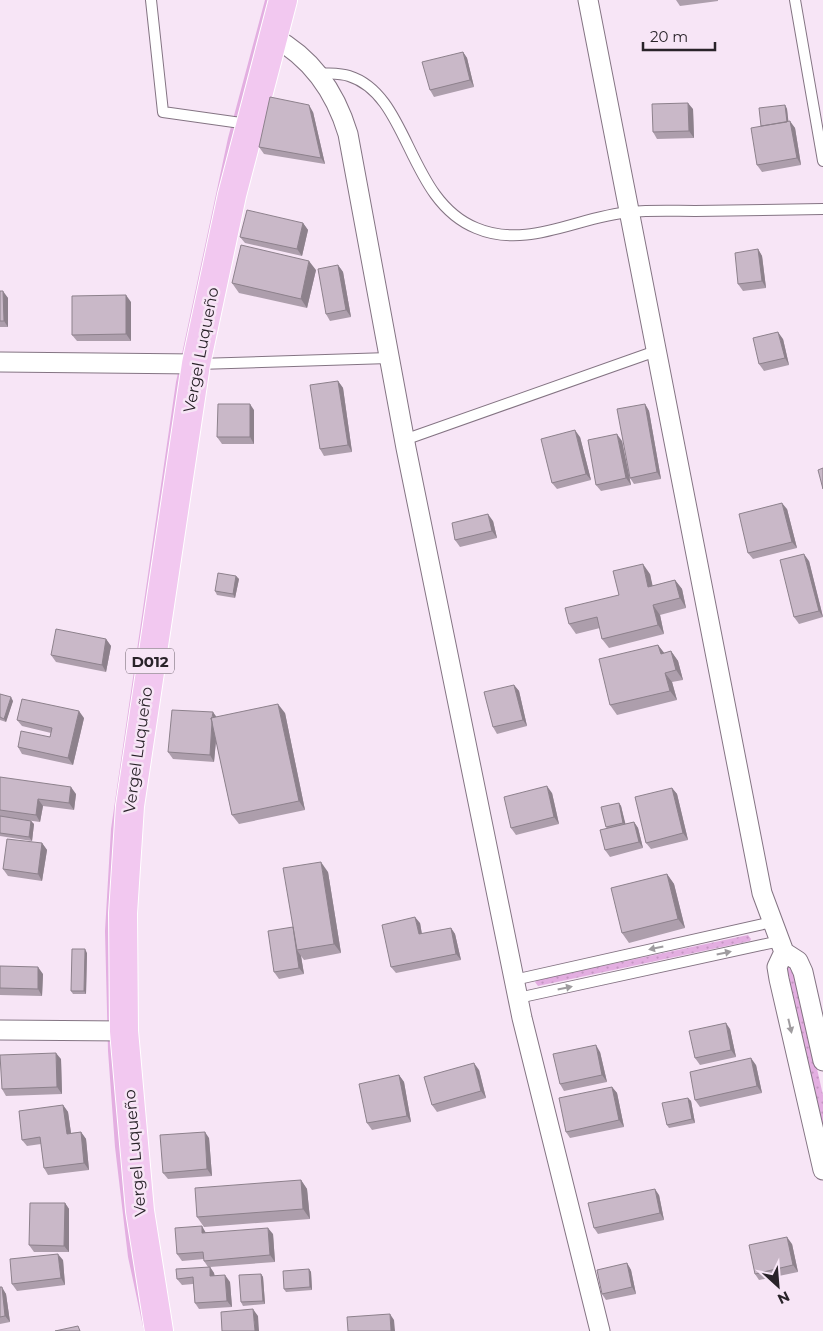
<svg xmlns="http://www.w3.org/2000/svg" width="823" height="1331" viewBox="0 0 823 1331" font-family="Montserrat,sans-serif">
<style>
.grass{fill:url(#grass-dots)}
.garden{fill:#e3aee1}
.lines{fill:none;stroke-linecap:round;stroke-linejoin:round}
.service-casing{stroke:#847483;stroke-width:12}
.minor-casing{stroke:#847483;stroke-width:21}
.primary-casing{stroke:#fff;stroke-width:30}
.service{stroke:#fff;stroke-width:10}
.minor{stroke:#fff;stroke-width:19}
.primary{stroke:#f2c8f0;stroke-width:28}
.wall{fill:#ad9eac}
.shaded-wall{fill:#8d818c}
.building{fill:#c9b8c8;stroke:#8d818c}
.oneway{fill:#9f9c9f}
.labels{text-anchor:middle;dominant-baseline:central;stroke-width:5;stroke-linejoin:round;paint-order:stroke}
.shield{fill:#f7e5f6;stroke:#675d66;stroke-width:1}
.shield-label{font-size:15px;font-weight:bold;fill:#292329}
.street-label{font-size:16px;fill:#292329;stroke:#f7e5f6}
</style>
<defs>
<pattern id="grass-dots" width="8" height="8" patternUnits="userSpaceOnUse" patternTransform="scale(1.25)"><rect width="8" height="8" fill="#e3aee1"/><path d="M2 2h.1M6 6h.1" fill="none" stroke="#c395c1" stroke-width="1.8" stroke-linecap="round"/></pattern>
</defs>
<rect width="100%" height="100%" fill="#f7e5f6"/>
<path class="grass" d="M748,935L751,939L750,941L538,986L535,982L537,980Z
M788,966L794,968L823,1095V1134L786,970Z"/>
<path class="garden" d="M265,0H271L123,770L149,1331H144L128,1257L115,1147L108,1051L105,931L111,829L176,382L228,138Z"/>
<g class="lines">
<defs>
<path id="service" d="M151,0L163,112L248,124
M795,0L823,161
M319,73C328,74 340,73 349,76C410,95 407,200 476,228C527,250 579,216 630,212C652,210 673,211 695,211C737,210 780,210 823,209
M198,364L389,358
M404,440L656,351
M514,980L772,922
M518,998L780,941"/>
<path id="minor" d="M588,0L762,893L784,952L798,961L803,972L823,1061
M273,37C312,58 335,91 348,134L406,448L522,1018L600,1331
M0,362L196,364
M784,952L777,967L779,979L823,1170
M0,1030L124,1031"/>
<path id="primary" d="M159,1331L140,1211L124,1031L123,913L130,806L196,364L232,195L283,0"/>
</defs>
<use href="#service" class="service-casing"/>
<use href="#minor" class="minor-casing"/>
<use href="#primary" class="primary-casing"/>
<use href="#service" class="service"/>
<use href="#minor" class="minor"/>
<use href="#primary" class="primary"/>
</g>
<path class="wall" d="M676,0H718V1L680,6Z
M463,52L467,58L474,87L434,97L430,90Z
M785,105L787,109L788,121L795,128L801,165L762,172L757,165L761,126Z
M693,109L694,138L657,139L653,132Z
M313,112L325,164L264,154L259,147Z
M303,223L308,230L302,256L245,243L240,237Z
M758,249L762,256L766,288L743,291L738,284Z
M338,265L343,272L351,317L330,321L326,314Z
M316,270L307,308L239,293L232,283Z
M0,291L8,298V327H0Z
M131,302V341H77L72,335Z
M783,339L789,365L764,371L759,364Z
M338,381L343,388L352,452L324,456L320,449Z
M645,404L649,411L661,479L634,484L630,478Z
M254,410V444H222L217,437Z
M580,437L591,480L557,489L552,483Z
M622,441L631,485L601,491L596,485Z
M787,509L797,548L753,559L748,553Z
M493,521L497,538L460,547L455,540Z
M809,561L823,617L799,624L794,617Z
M650,574L652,586L675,580L682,589L686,608L660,615L664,634L609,648L602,639L600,628L576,634L569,624L619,595Z
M236,576L239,579L235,598L217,595L215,591Z
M106,639L111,646L106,672L56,662L51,655Z
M658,645L664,653L671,651L678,661L683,680L672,682L677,700L617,715L610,705Z
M514,685L519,691L527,726L497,734L493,727Z
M0,694L13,701L6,722L0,720Z
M285,713L305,810L239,824L232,815L216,740L214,762L173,759L168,752L216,717Z
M84,718L73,765L22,754L18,747L50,737L51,733L22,726L17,720Z
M0,777L76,794L74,810L43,806L40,822L11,818L31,821L34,824L32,841L0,836Z
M672,788L677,794L688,840L651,849L646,843Z
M552,793L559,824L516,835L511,828Z
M619,803L621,806L625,824L634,822L638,828L643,848L610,857L605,850L607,828L606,827Z
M42,843L47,850L42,881L8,876L3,869Z
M328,872L341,953L304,960L301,956L304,974L279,979L274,972Z
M667,874L674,884L685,928L629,943L622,933Z
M420,923L422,934L451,928L455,934L461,960L396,973L391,967Z
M87,953L86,994H73L71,991Z
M0,966L43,974L42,996L0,995Z
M730,1029L736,1057L700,1065L695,1058Z
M600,1052L607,1082L564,1091L560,1084Z
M61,1059L62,1094L6,1096L2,1089Z
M756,1065L762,1093L700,1107L695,1100Z
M479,1070L486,1098L437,1112L432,1105Z
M399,1075L404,1082L411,1122L372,1130L367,1123Z
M612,1087L617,1093L624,1127L570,1138L566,1132Z
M688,1098L691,1101L695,1123L669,1128L667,1125Z
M63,1105L68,1112L71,1133L81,1132L86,1139L89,1170L48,1175L44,1168L41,1144L27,1146L22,1140Z
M209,1138L212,1176L168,1179L163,1173Z
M301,1180L307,1189L310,1219L204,1227L197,1217Z
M659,1195L664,1220L598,1234L594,1228Z
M65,1203L69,1209V1252H34L29,1245Z
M206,1232L273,1234L275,1262L210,1267L214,1273L215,1276L230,1282L232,1307L199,1309L195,1303L193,1284L182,1285L177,1279L208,1267L204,1261V1259L182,1261L177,1254Z
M792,1244L798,1272L759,1280L755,1274Z
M63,1260L65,1285L17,1291L12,1284Z
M627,1263L631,1270L636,1294L606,1300L602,1294Z
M309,1269L311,1272L312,1290L286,1292L284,1289Z
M261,1274L263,1277L265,1304L243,1306L241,1302Z
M0,1287L6,1294L10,1322L0,1324Z"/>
<path class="shaded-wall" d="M463,52L467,58L474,87L470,80Z
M688,103L693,109L694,138L689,131Z
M309,105L313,112L325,164L321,158Z
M785,105L787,109L789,126L787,123Z
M790,121L795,128L801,165L797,158Z
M303,223L308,230L302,256L297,249Z
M758,249L762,256L766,288L762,281Z
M309,261L316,270L307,308L301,299Z
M338,265L343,272L351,317L346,310Z
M3,291L8,298V327L4,321Z
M126,295L131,302V341L126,334Z
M778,332L783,339L789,365L785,358Z
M338,381L343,388L352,452L348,445Z
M250,404L254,410V444L250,437Z
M645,404L649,411L661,479L657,472Z
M575,430L580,437L591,480L586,474Z
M617,434L622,441L631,485L626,478Z
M782,503L787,509L797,548L792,542Z
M488,514L493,521L497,538L492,531Z
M804,554L809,561L823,617L819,611Z
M643,564L650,574L655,596L648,587Z
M236,576L239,579L235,598L233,594Z
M675,580L682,589L686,608L680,598Z
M653,605L660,615L664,634L658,625Z
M106,639L111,646L106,672L102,665Z
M658,645L665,654H661Z
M671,651L678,661L683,680L676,670Z
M665,673L672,682L677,700L670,691Z
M514,685L519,691L527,726L523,720Z
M11,697L13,701L6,722L4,719Z
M278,704L285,713L305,810L299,801Z
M79,711L84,718L73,765L68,758Z
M213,712L218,719L214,762L210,755Z
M547,786L552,793L559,824L554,817Z
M71,787L76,794L74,810L69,803Z
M672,788L677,794L688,840L683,833Z
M38,799L43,806L40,822L36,815Z
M619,803L621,806L626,826L623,823Z
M31,821L34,824L32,841L29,837Z
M634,822L638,828L643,848L639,842Z
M42,843L47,850L42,881L38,874Z
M321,862L328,872L341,953L334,944Z
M667,874L674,884L685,928L678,919Z
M415,917L420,923L423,941L419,934Z
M293,927L297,950L301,956L304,974L299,968Z
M451,928L455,934L461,960L456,954Z
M85,949L87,953L86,994L84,991Z
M38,967L43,974L42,996L38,989Z
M726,1023L730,1029L736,1057L731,1050Z
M596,1045L600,1052L607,1082L602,1075Z
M56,1053L61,1059L62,1094L57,1087Z
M751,1058L756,1065L762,1093L757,1086Z
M474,1063L479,1070L486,1098L481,1091Z
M399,1075L404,1082L411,1122L407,1116Z
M612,1087L617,1093L624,1127L619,1120Z
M688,1098L691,1101L695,1123L692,1119Z
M63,1105L68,1112L72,1140L67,1134Z
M81,1132L86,1139L89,1170L84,1163Z
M205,1132L209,1138L212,1176L207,1169Z
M301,1180L307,1189L310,1219L303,1209Z
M655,1189L659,1195L664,1220L660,1213Z
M65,1203L69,1209V1252L64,1246Z
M202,1226L206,1233H202Z
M268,1228L273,1234L275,1262L270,1255Z
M787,1237L792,1244L798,1272L793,1265Z
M58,1254L63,1260L65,1285L61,1278Z
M627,1263L631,1270L636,1294L632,1287Z
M210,1267L214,1273L215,1283L210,1276Z
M309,1269L311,1272L312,1290L310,1287Z
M261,1274L263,1277L265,1304L263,1301Z
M225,1275L230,1282L232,1307L227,1301Z
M2,1287L6,1294L10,1322L5,1316Z
M253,1309L258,1316L259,1331H255Z
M390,1314L394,1320L395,1331H391Z"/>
<path class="building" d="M463,52L470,80L430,90L422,62Z
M270,97L309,105L321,158L259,147Z
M688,103L689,131L653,132L652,104Z
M785,105L787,122L761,126L759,108Z
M790,121L797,158L757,165L751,128Z
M247,210L303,223L297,249L240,237Z
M241,245L309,261L301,299L232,283Z
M758,249L762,281L738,284L735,253Z
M338,265L346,310L326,314L318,269Z
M0,291H3L4,321H0Z
M126,295V334L72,335V296Z
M778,332L785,358L759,364L753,338Z
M338,381L348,445L320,449L310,385Z
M218,404H250V437H217Z
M645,404L657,472L630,478L617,409Z
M575,430L586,474L552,483L541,439Z
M617,434L626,478L596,485L588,440Z
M823,468V489L818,470Z
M782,503L792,542L748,553L739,514Z
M488,514L492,531L455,540L452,523Z
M804,554L819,611L794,617L780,560Z
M643,564L648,587L675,580L680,598L653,605L658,625L602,639L597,617L569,624L565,608L619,595L613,571Z
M218,573L236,576L233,594L215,591Z
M56,629L106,639L102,665L51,655Z
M658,645L661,654L671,651L676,670L665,673L670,691L610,705L599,659Z
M514,685L523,720L493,727L484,692Z
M0,694L11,697L4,719L0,717Z
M22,699L79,711L68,758L18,747L21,731L50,737L52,728L17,720Z
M278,704L299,801L232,815L211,718Z
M172,710L213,712L212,718H211L212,722L210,755L168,752Z
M0,777L71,787L69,803L38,799L36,815L0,810Z
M547,786L554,817L511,828L504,797Z
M672,788L683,833L646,843L635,797Z
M619,803L623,823L606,827L601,807Z
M0,816L31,821L29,837L0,833Z
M634,822L639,842L605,850L600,830Z
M7,839L42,843L38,874L3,869Z
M321,862L334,944L297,950L283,868Z
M667,874L678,919L622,933L611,888Z
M415,917L419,934L451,928L456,954L391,967L382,925Z
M293,927L299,968L274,972L268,931Z
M72,949H85L84,991H71Z
M0,966L38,967V989L0,988Z
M726,1023L731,1050L695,1058L689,1031Z
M596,1045L602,1075L560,1084L553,1054Z
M56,1053L57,1087L2,1089L0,1055Z
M751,1058L757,1086L695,1100L690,1072Z
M474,1063L481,1091L432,1105L424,1077Z
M399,1075L407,1116L367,1123L359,1084Z
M612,1087L619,1120L566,1132L559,1098Z
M688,1098L692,1119L667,1125L662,1103Z
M63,1105L67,1134L81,1132L84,1163L44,1168L40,1137L22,1140L19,1111Z
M205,1132L207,1169L163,1173L160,1135Z
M301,1180L303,1209L197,1217L195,1188Z
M655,1189L660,1213L594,1228L588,1203Z
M30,1203H65L64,1246L29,1245Z
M202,1226V1233L268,1228L270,1255L204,1261L203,1252L177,1254L175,1228Z
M787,1237L793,1265L755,1274L749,1245Z
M58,1254L61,1278L12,1284L10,1259Z
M627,1263L632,1287L602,1294L597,1270Z
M210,1267V1276L225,1275L227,1301L195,1303L193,1277L177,1279L176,1269Z
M309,1269L310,1287L284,1289L283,1271Z
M261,1274L263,1301L241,1302L239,1275Z
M0,1287H2L5,1316L0,1317Z
M253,1309L255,1331H222L221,1312Z
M390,1314L391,1331H348L347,1317Z
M78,1326L80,1331H55Z"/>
<defs><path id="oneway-solid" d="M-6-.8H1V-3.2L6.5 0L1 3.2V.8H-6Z" transform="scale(1.25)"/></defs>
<g class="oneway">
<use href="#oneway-solid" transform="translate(656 948) rotate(168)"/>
<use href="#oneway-solid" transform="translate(724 953) rotate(-12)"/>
<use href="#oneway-solid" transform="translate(565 988) rotate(-12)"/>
<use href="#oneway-solid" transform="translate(790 1026) rotate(77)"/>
</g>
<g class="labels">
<rect class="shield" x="126" y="648.5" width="48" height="25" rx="4"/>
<g class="shield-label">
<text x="150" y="661">D012</text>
</g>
<g class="street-label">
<text transform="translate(201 350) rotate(-79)">Vergel Luqueño</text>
<text transform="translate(138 750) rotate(-82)">Vergel Luqueño</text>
<text transform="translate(135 1153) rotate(-95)">Vergel Luqueño</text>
</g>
</g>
<g transform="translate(778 1286) rotate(154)" stroke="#f7e5f6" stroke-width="4" paint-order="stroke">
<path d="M0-4L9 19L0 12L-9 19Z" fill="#292329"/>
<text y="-8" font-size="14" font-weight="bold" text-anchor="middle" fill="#292329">N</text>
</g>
<path d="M643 42v8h72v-8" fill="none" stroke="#292329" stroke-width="2.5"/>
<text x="650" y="42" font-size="15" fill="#292329" stroke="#f7e5f6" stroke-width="4" paint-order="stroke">20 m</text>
</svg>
